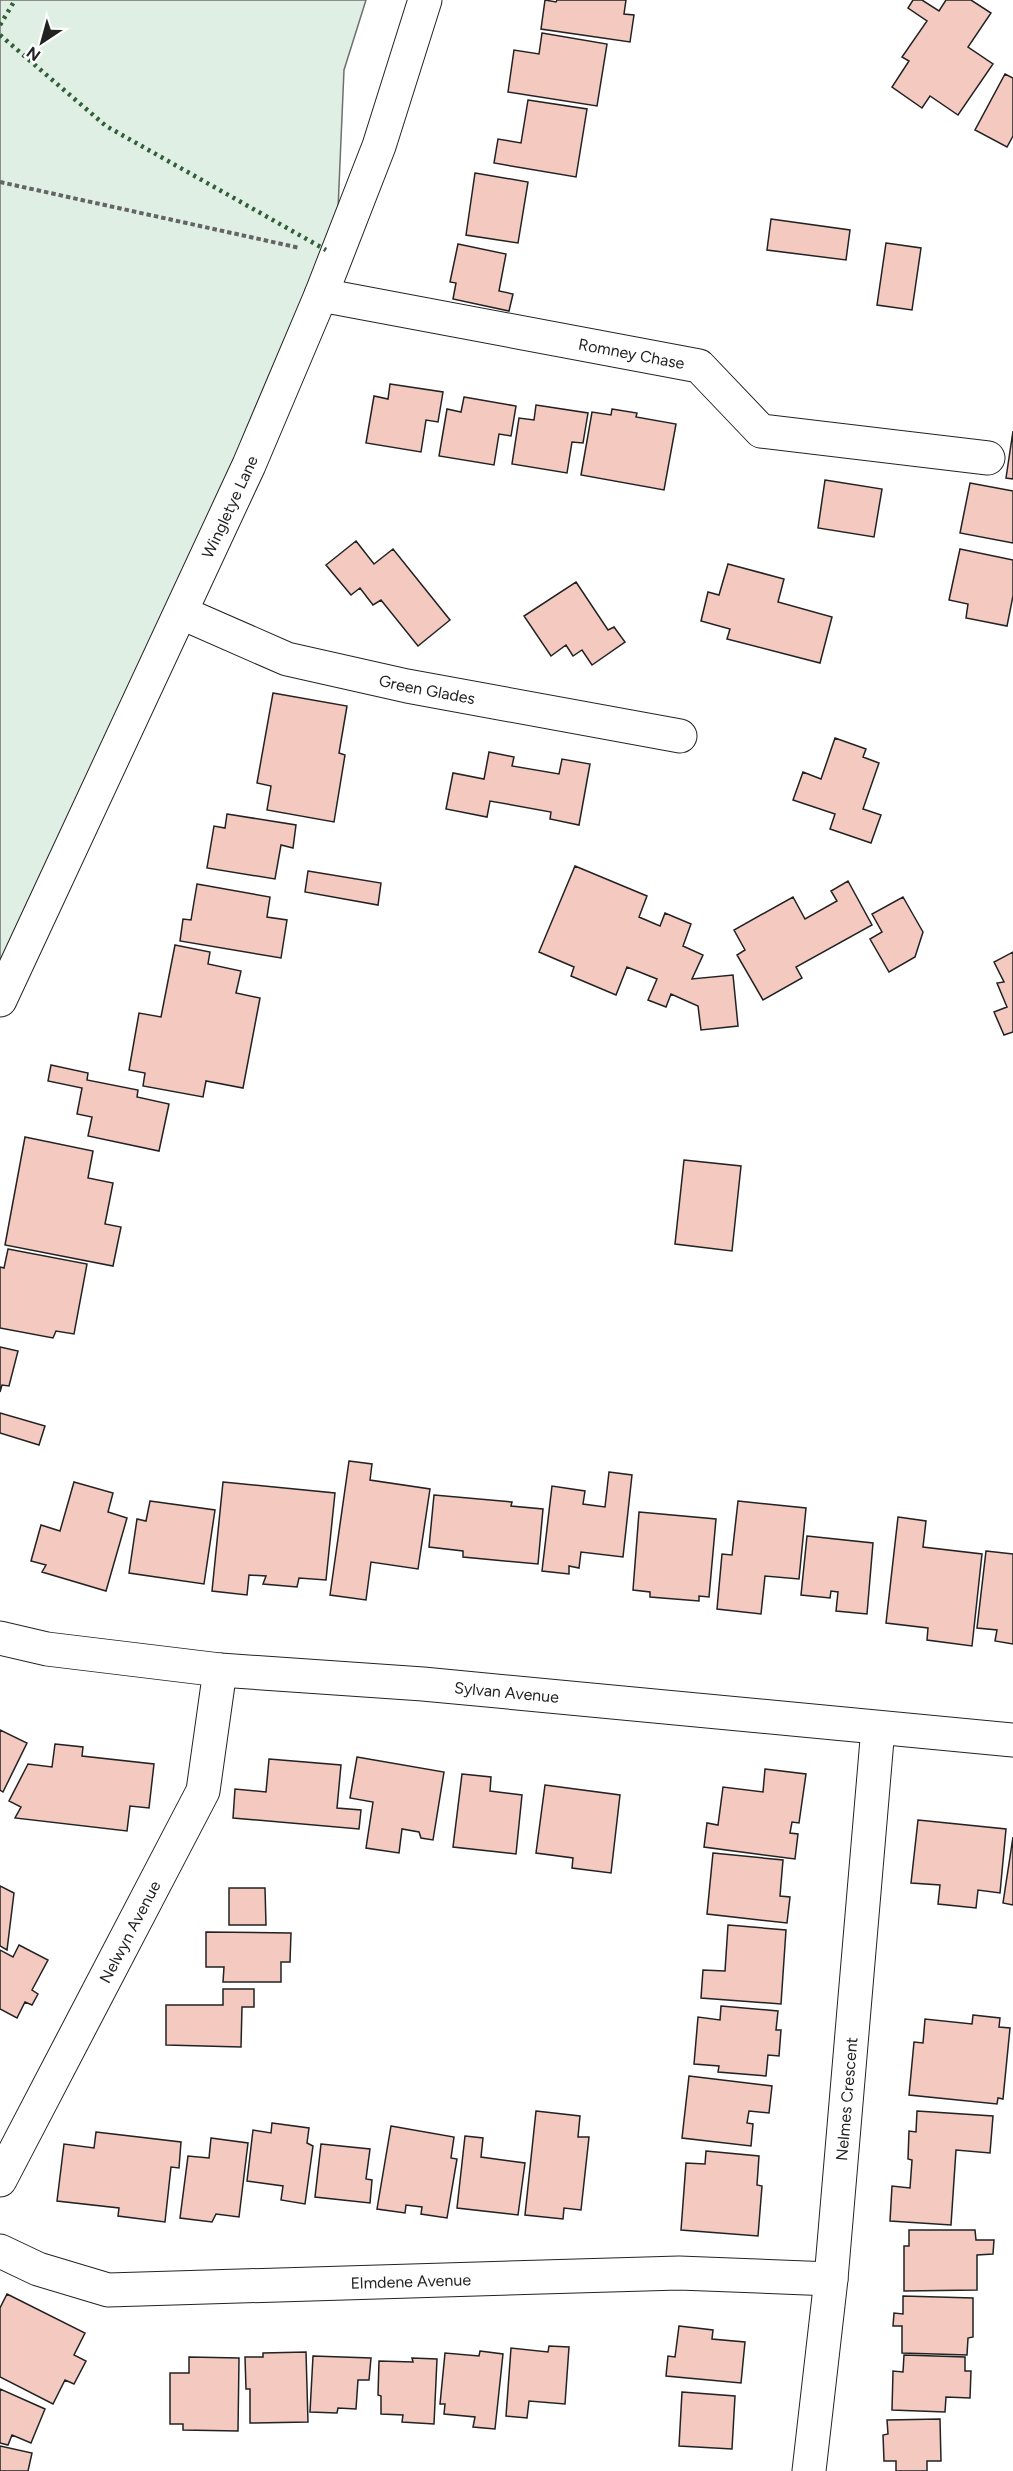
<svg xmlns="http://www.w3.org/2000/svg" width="1013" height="2471" viewBox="0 0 1013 2471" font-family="Figtree,sans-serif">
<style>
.green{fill:#e0efe3;stroke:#6f6f6f;stroke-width:1.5}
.building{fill:#f3c9c0;stroke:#222;stroke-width:1.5}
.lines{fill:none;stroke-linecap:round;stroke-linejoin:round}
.street-casing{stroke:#222;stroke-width:35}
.secondary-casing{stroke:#222;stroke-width:35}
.path{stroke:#646464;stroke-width:4;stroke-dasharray:4.5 3;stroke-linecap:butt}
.street{stroke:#fff;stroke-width:33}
.secondary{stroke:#fff;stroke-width:33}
.hedge{stroke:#2f5e38;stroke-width:4.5;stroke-dasharray:3 4.5;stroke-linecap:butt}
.labels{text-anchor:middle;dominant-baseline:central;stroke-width:4.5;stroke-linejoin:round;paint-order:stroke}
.street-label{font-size:16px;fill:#222;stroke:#fff}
</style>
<rect width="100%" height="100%" fill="#fff"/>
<path class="green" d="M0,0H366L344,70L336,256L0,998Z"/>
<path class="building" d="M545,0L556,2L557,0H626L624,14L634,15L630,42L541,29Z
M913,0H922L939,11L946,0H971L991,13L968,47L993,64L958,115L930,96L922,108L892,87L909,61L902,57L927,21L908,8Z
M542,33L607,44L597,106L508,92L514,50L539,54Z
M1005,74L1013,78V136L1007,147L975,130Z
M528,100L587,109L576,177L494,163L498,139L521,143Z
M475,173L528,182L518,243L466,235Z
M771,219L850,230L846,260L767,250Z
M886,243L921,248L912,310L877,305Z
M458,244L506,254L499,291L513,294L509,311L453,299L456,283L450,282Z
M390,384L443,392L438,422L426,420L421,452L366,443L374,396L388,399Z
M464,397L516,406L511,436L499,434L494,465L439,456L447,409L461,412Z
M536,405L588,413L583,443L572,442L567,473L512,464L519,418L534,420Z
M612,409L637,413L636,417L676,424L664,490L581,475L592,412L611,415Z
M1013,431V479L1006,478Z
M825,480L882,489L874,537L818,528Z
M970,483L1013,491V543L960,533Z
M356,541L374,564L393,549L450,620L418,646L381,600L373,605L360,588L351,595L326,565Z
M960,549L1013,560V596L1007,626L966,618L968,604L949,600Z
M728,564L784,579L778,602L832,617L820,663L727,639L730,629L701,621L708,592L719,595Z
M576,582L608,630L614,627L625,642L592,665L582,650L573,656L566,645L551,656L524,616Z
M273,693L347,706L339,753L345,755L334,822L267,810L271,786L257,783Z
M835,738L866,749L863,757L879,763L863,809L881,815L871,843L830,829L835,814L793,800L803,772L821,779Z
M489,752L514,757L512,766L559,774L562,759L590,764L579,825L550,819L551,812L490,801L487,817L446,809L453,773L484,779Z
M227,814L296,825L293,848L281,845L275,879L207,868L214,826L225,828Z
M575,866L647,896L639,917L660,926L665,913L691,924L683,946L703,955L692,979L733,975L738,1026L701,1030L698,1006L671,994L666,1007L648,1000L657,979L627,967L616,995L571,976L574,967L539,952Z
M308,871L381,883L378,905L305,892Z
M848,881L872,925L796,967L802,978L763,1000L737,955L745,950L734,930L793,897L805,919L837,901L831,891Z
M197,884L270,897L267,917L287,920L281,958L180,941L183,919L191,920Z
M903,897L923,932L915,957L889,972L870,939L882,932L872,914Z
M175,945L210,952L208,964L241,971L236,993L260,998L243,1088L206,1081L203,1097L143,1086L145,1073L129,1070L139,1013L161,1017Z
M1013,952V1032L1004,1035L994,1012L1007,1007L997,983L1004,982L994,962Z
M51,1065L88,1073L87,1080L138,1090L137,1097L169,1104L159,1151L88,1136L92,1117L77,1114L82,1088L48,1081Z
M25,1137L93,1151L88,1178L113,1183L105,1224L121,1227L113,1266L5,1245Z
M684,1160L741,1166L732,1251L675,1244Z
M8,1249L87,1264L74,1334L56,1331L53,1338L0,1328V1267L4,1268Z
M0,1347L18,1351L9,1386L2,1385L0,1392Z
M0,1413L45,1426L39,1445L0,1433Z
M349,1461L372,1464L370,1480L430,1489L418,1569L371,1562L366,1600L330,1595Z
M609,1472L632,1475L623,1557L581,1552L579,1568L569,1566V1574L542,1571L552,1486L585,1491L583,1504L605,1507Z
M74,1482L113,1493L108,1512L127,1518L106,1591L42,1572L46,1565L31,1561L41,1525L60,1531Z
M223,1482L335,1493L326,1580L299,1578L297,1587L263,1584L266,1576L249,1575L247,1595L212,1591Z
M434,1495L512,1502L511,1506L543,1509L538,1564L463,1557V1551L429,1547Z
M150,1501L215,1510L204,1584L129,1573L137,1519L146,1521Z
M738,1501L806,1508L799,1579L765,1576L761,1614L717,1609L722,1554L732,1555Z
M639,1512L716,1519L709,1597L699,1596V1601L650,1597V1592L633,1590Z
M898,1517L926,1521L923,1547L982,1554L972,1646L927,1640L928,1628L886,1623Z
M807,1536L873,1543L867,1614L836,1611L838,1592L831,1591L830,1598L801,1595Z
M986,1551L1013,1554V1644L995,1641L997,1630L977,1628Z
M0,1730L27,1743L3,1792L0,1790Z
M55,1744L83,1747L82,1756L154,1764L149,1808L130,1806L127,1831L15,1818L21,1807L9,1801L28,1764L52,1767Z
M357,1757L444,1772L433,1840L421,1838L419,1832L402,1829L399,1853L366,1848L373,1802L350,1798Z
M269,1759L341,1765L337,1808L361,1810L359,1829L233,1818L235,1789L266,1792Z
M765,1769L806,1774L799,1823L792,1822L790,1833L798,1834L795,1859L704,1847L707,1823L718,1825L723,1787L763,1792Z
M462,1774L491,1777L490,1791L522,1795L516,1854L453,1847Z
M545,1785L620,1795L611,1873L572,1868L573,1858L536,1853Z
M918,1820L1006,1829L1000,1893L978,1890L976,1908L938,1904L940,1885L911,1883Z
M1013,1837V1905L1003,1903Z
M713,1853L783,1860L780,1896L790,1897L787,1923L707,1914Z
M0,1886L14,1893L7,1950L0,1946Z
M229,1888H265L266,1925H229Z
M728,1925L786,1930L781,2004L701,1998L703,1970L725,1971Z
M206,1932L291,1933L290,1962H281V1982H223L224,1967H206Z
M19,1945L48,1960L32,1990L38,1994L32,2005L25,2002L17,2018L0,2009V1950L13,1957Z
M223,1989H254V2007H242L241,2047L166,2045V2005H223Z
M721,2006L778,2011L776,2030H781L779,2056L768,2055L766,2076L718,2072L719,2066L694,2064L698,2017L720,2020Z
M973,2015L1000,2018L999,2027L1010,2028L1003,2099L998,2098L997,2104L909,2095L914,2042L923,2043L925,2019L972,2024Z
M689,2076L772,2086L769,2113L749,2111L747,2123L753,2124L751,2146L682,2138Z
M536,2111L580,2116L578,2137H589L581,2210L564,2208L563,2219L525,2215Z
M917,2111L993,2116L990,2153L956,2150L951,2225L890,2221L892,2186L910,2188L912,2160L908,2159L909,2131L916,2132Z
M272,2123L309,2128L307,2143L313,2146L305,2204L281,2200L283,2186L247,2181L253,2130L271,2133Z
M391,2126L454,2137L451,2158L457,2159L447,2218L421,2214L422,2207L406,2205L405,2213L377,2209Z
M96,2132L181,2142L179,2168L171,2167L165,2222L118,2216L119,2208L57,2201L64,2144L94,2148Z
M465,2136L483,2138L481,2157L525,2163L518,2215L457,2208Z
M211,2138L248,2143L239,2217L216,2214L212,2222L180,2218L188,2156L209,2158Z
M321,2144L370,2149L366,2179L372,2180L370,2203L315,2197Z
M706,2151L759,2156L757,2185L762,2186L758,2236L681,2230L686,2163L705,2164Z
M909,2230H975L976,2240H994L993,2254L977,2255V2290L904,2291V2246H909Z
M7,2294L85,2333L74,2355L86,2361L74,2384L65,2380L53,2404L0,2377V2308Z
M903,2296L973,2298V2337L968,2338L967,2355L902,2353V2326H893L894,2313L903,2314Z
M679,2326L713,2330L712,2339L745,2342L741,2383L666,2376L668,2356L675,2357Z
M549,2346L569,2347L565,2404L529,2401L527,2418L506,2416L511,2348L548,2352Z
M480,2351L503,2354L495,2429L473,2427L475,2417L444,2414L445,2404H440L445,2353L479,2356Z
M306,2352L308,2422L250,2423V2389H246L245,2357H263V2353Z
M904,2355L965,2357V2371H971L970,2398L946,2397L945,2412L892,2410L893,2371L903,2372Z
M313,2356L371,2358L369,2380H358L356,2409L338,2408L337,2413L310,2412Z
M189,2357L239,2358L238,2431L183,2430V2424H170V2373H189Z
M412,2358L437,2359L434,2424L402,2422L403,2415L381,2414V2396L378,2395L379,2361L413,2362Z
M0,2389L45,2409L31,2443L12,2435L8,2445L0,2443Z
M682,2392L735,2396L732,2449L679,2446Z
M940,2419L941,2461H927V2471H896V2461H884L883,2435L888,2434L887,2420Z
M0,2446L32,2453L28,2471H0Z"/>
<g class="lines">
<defs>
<g id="street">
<path id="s1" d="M321,295L699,366L761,431L988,458"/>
<path id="s2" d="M182,613L287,659L407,686L680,736"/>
<path id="s3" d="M0,1638L47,1649L220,1670L423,1684L1013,1740"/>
<path id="s4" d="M0,2180L203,1791L220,1670"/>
<path id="s5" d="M0,2251L38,2269L108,2290L679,2273L831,2279"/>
<path id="s6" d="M809,2471L831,2279L878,1728"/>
</g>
<g id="secondary">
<path id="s7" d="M0,1000L249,465L321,295L379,146L425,0"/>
</g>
</defs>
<use href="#street" class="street-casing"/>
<use href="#secondary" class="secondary-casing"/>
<path class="path" d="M0,182L300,248"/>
<use href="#street" class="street"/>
<use href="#secondary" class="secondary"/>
<path class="hedge" d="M0,25L15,0
M0,35L106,126L326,250"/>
</g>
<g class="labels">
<g class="street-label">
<text stroke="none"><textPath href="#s1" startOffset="316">Romney Chase</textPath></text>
<text stroke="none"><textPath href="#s7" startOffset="544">Wingletye Lane</textPath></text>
<text stroke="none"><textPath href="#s2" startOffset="258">Green Glades</textPath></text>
<text stroke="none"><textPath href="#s3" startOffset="510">Sylvan Avenue</textPath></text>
<text stroke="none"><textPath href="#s4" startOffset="280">Nelwyn Avenue</textPath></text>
<text stroke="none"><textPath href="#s6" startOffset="374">Nelmes Crescent</textPath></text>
<text stroke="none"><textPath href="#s5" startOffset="418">Elmdene Avenue</textPath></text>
</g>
</g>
<g transform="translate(42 42) rotate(216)" stroke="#ffffff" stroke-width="4.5" paint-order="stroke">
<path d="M0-4.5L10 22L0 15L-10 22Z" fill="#222222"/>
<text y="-9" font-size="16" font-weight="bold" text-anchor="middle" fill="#222222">N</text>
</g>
</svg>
